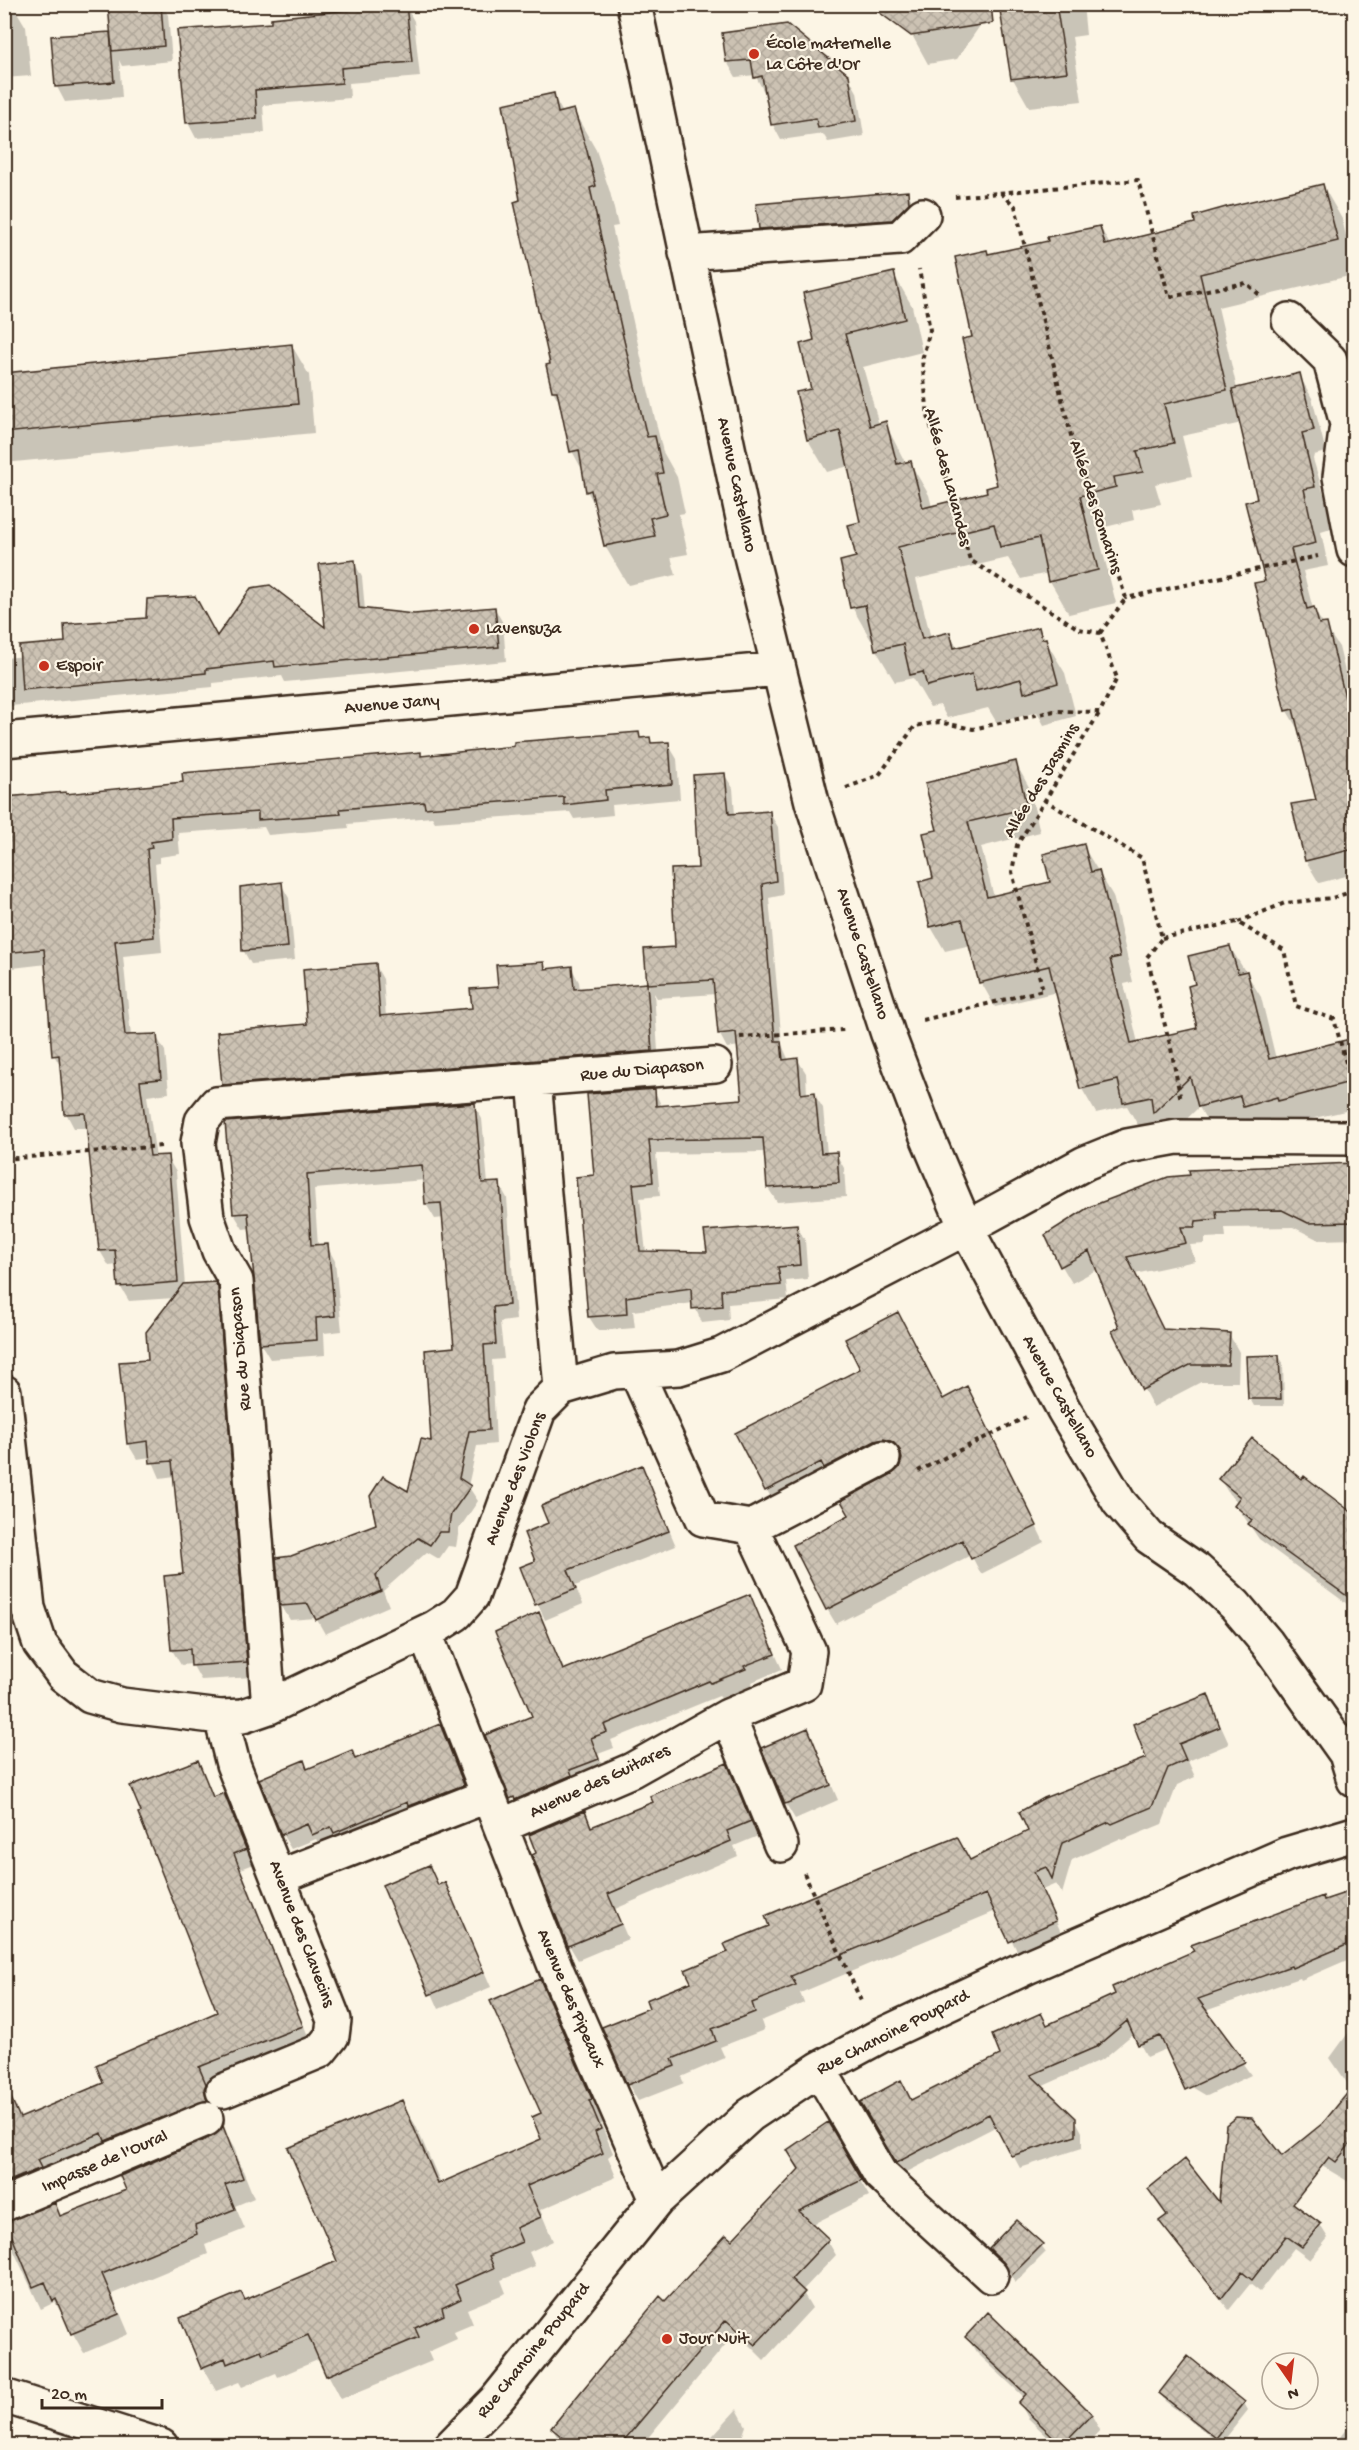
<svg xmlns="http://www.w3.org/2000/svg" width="1359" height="2450" viewBox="0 0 1359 2450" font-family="'Gochi Hand',sans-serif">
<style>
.shadow{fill:#0003}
.building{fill:url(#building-cross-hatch);stroke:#3b2a1e;stroke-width:1.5}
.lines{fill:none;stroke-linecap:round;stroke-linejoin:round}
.minor-casing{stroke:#3b2a1e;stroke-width:38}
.path{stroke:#3b2a1e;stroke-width:4;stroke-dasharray:4.5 4.5;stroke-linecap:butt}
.minor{stroke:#fcf5e5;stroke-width:33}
.poi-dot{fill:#c8321e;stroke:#fcf5e5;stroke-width:2}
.labels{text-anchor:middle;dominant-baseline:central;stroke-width:4.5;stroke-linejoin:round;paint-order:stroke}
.poi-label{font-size:18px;fill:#3b2a1e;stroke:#fcf5e5;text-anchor:start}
.street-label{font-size:18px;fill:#3b2a1e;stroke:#fcf5e5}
</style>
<defs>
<pattern id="building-cross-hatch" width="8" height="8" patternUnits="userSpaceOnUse" patternTransform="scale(1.5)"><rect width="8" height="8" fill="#ccc2b3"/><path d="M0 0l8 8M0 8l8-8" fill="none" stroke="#b0a79a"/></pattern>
</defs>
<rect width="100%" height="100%" fill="#fcf5e5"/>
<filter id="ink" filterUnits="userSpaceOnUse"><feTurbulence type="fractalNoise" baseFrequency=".0167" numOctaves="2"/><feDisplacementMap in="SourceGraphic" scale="12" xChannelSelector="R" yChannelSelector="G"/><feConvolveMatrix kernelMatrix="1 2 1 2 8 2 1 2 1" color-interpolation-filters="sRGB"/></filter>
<g filter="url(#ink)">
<path class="shadow" d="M109,4H162L168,15L172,61L122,66L119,60L122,97L65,102L57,87L109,34L112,39Z
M908,4H995L957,59L928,64L912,35Z
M1001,4H1083L1086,35L1072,37L1082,101L1029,107L1013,79Z
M405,5L414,21L420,77L349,83L350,98L263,105L265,133L196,138L188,123L273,24Z
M17,12L26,27L31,76L4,78V13Z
M724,34L848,76L857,92L864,136L828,142L823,134L781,140L773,125L767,92H764L755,75L736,77L727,62Z
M553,95L563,113L573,110L596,150L610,192L618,226L612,227L650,398L663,452L677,477L685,513L679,514L688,554L671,557L676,575L628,585L605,546L596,507L587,491L584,473L572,451L561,405L553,391L552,365L522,201Z
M1323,186L1342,219L1347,240L1354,238V302L1349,276L1218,307L1237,389L1299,375L1312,398L1326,452L1314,455L1313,459L1334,528L1321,532L1328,566L1303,571L1313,609L1339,647L1354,709V874L1319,883L1306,861L1293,806L1318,801L1300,733L1287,711L1264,620L1267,582L1259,501L1242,423L1182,436L1192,476L1155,484L1161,504L1132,510L1134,520L1097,529L1116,603L1069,614L1050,581L1048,573L1021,579L1008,558L916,579L931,638L949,634L958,648L1038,628L1065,673L1076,716L1044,725L1037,712L997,723L988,708L947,718L940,705L930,707L913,678L895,682L876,650L874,639L871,640L852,607L862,523L849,466L827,472L808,440L815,341L893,273L912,306L922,352L863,367L879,425L885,423L906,464L910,463L929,495L932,507L989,493L999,486L974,338L988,255L1049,242L1100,227L1110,245L1197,224Z
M907,192L911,199L912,210L896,227L765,236L760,229Z
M292,346L309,375L314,433L4,463V374Z
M354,562L362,577L365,610L414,615L495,609L503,623L506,661L285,682L282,676L213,683V687L10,706V709H4V658L327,631Z
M638,733L641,739H649L652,745L668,744L677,759L680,799L612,805L613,815L574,819L570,812L435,822L432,817L348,824L349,828L268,835L264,827L178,833L180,854L159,857V863L155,864L162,952L123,956L131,1036H156L165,1051L169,1093L147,1096L156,1158L167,1157L176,1172L185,1286L214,1283L225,1303L254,1677L201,1680L192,1664L181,1665L172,1650L185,1575L175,1476L160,1478L151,1457L137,1459L128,1444L121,1363L150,1361L174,1298L129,1301L120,1286L118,1265L109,1266L100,1251L88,1128H74L66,1113L62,1069L54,1055L47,964L4,969V799L184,784L420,754L422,757Z
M1015,762L1029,787L1040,832L981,847L994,897L1052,883L1083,846L1113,896L1133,982L1124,984L1138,1043L1198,1029L1197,985L1230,947L1261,997L1276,1059L1354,1039V1109L1258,1131H1213L1199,1107L1169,1136L1160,1122L1139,1127L1127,1106L1096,1113L1082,1089L1057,992L995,1007L981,982L971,945L945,951L931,927L921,883L935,879L939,831Z
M724,774L733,788L735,815L769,812L778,827L783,895L769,898L782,1045L789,1061L797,1059L806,1073L807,1095L814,1094L823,1108L827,1154H836L844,1168L846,1197L777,1202L768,1188L765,1152L656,1154L660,1196L640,1198L646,1253H708L796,1225L805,1240L808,1279L786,1281L788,1299L728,1304L729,1320L702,1323L693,1303L633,1311L635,1328L598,1331L589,1317L595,1177L654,1090L662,1107L744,1100L739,1046L727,1048L719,1033L716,994L657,998L654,993L659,1065L232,1099L223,1084L308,1025L375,965L383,979L386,1017L473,1009L499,989L543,963L547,970L571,967L579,982L580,990L646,984L649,990L646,950L677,948Z
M281,884L289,898L295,960L251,964L243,950Z
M474,1104L482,1119L488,1184H499L507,1198L516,1320L500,1322L504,1359L492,1360L496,1444L477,1446L468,1486L478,1501L459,1529L456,1547L448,1546L439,1559L427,1552L383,1591L389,1606L325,1634L316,1618L290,1620L281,1605L291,1558L378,1525L409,1493L433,1443L455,1348L444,1218L435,1219L426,1204L425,1180L314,1189L318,1246H327L335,1261L342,1331L324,1333L325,1355L270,1359L261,1344L251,1228L243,1229L234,1214L227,1124Z
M1354,1165V1239L1319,1240L1293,1227L1225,1228L1226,1237L1205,1238V1244L1190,1245L1195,1261L1135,1274L1163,1331L1229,1334L1239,1352L1238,1382H1201L1153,1407L1114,1332L1121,1328L1098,1269L1072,1283L1062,1266L1191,1176V1172Z
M1279,1356L1283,1363L1284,1406H1254L1250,1399Z
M943,1400L975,1403L1044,1542L981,1574L971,1555L836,1624L827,1609L851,1516L900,1468L903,1457L894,1454L775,1505L737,1434Z
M642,1467L676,1546L575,1586L583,1604L545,1620L522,1567L537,1562L550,1524Z
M1304,1478L1354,1516V1609L1259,1539L1236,1505L1238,1502L1229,1494L1220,1479L1302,1481Z
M749,1596L782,1669L752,1682L753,1685L721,1698L719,1696L611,1740L614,1748L598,1754L606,1774L520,1813L487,1736L533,1717L538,1614L565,1671Z
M1207,1696L1229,1744L1188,1761L1195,1777L1177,1785L1162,1824L1123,1840L1119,1839L1072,1860L1062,1894L1056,1884L1042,1890L1064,1939L1021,1958L996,1911L800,1993L804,2003L761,2021L764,2030L720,2047L725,2058L681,2077L684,2083L638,2101L628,2084L651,2008L1030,1832L1148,1758Z
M440,1726L472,1800L322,1849L316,1839L291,1849L282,1834L303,1762L308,1770L352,1752L356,1760Z
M808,1730L838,1800L795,1819L786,1804Z
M197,1762L214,1798L224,1795L232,1809L254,1864L241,1869L310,2041L206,2082L214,2100L212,2105L4,2202V2126L105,2084L219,2013Z
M726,1765L758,1836L734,1846L738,1856L615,1909L628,1939L578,1960L569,1945L584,1812L593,1828L655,1803Z
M428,1867L439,1886L444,1884L452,1898L491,1987L439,2009L384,1886Z
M1353,1892L1354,1957L1301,1980L1300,1978L1205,2011L1251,2075L1207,2096L1185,2083L1168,2048L1147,2057L1134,2033L1103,2059L1041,2087L1075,2119L1082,2132V2148L1020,2168L997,2126L903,2174L862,2102H911L1002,2056L1047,2026L1324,1901Z
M4,1966L12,1980L4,1984Z
M539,1981L553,2005L605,2123L601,2124L613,2153L608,2157L616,2177L540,2210L553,2241L529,2252L535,2266L501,2280L506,2293L467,2309L473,2324L454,2332L457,2339L428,2352L432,2361L341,2399L320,2359L278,2377L276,2373L242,2387L239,2382L216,2391L203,2368L182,2319L245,2302L339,2262L402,2102L416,2126L441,2184L543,2140Z
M1354,2025V2185L1307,2157L1324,2124L1352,2090L1330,2058Z
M828,2125L869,2196L811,2225L827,2240L836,2255L802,2291L812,2308L764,2360L736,2332L641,2446H564L561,2443L552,2428L666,2303L732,2242L800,2170Z
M222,2129L234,2148L254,2198L235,2206L245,2229L205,2245L208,2254L112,2294L129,2334L84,2353L55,2302L41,2309L4,2230V2223H12L54,2205L61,2217L128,2191L214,2138Z
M1150,2190L1320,2225L1328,2238L1310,2260L1294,2248L1260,2292L1250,2284L1229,2310L1169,2234L1161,2221L1167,2216Z
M1041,2245L1046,2252L1015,2283L1008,2268L991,2249Z
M1354,2316V2328L1351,2322Z
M967,2337L1091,2414L1100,2430L1085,2446H1057L1028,2418L1020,2403L1025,2398L976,2352Z
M1161,2394L1244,2403L1248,2410L1221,2444L1165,2401Z
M737,2409L746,2426L739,2446H703Z
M1354,2419V2446H1333Z"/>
<path class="building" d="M108,4H161L164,46L112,51Z
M406,4L412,62L341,68L342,83L255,90L257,118L186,123L177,30L271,23V18Z
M868,4H991L993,23L911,36Z
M999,4H1056L1067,72L1011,79Z
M787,24L849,75L856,121L818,128L816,118L771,125L762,76L754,78L751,60L726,62L722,33Z
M110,32L114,82L55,87L51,36Z
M554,93L558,113L574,109L587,151L596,186L590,188L623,336L647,437L655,436L663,473L657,474L666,514L650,518L655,536L604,546L591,490L586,492L579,450L570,452L557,391H552L546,365L550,364L514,202L520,200L503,104Z
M1323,184L1338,241L1200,274L1227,390L1164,404L1174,443L1137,451L1143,472L1114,477L1116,487L1080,496L1098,570L1048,582L1039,538L1000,547L994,524L898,547L922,639L950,632L954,648L1039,627L1042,639L1046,638L1058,683L1024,693L1021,679L976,691L972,674L927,686L923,672L910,675L903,644L875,650L865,605L850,608L840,561L856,557L848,525L860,522L840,431L807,440L796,392L811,389L800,344L814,340L803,293L894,272L905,319L845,334L870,426L886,421L897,464L911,461L923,508L987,492L986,488L997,485L962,339L972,337L955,257L987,250L988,254L1048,241L1047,237L1100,226L1105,245L1195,223L1194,216L1226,207Z
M908,191L909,203L892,220L759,229L756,204Z
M292,344L298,404L4,433V373Z
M1300,373L1314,430L1302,433L1315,487L1304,489L1316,543L1291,549L1307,609L1314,607L1319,624L1327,623L1354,734V849L1305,861L1291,804L1316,800L1293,709L1285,711L1254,583L1265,581L1245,502L1257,499L1232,389Z
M355,560L359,608L414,614L495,607L499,647L275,667L274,661L206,669V673L22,690L19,646L65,642L64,624L146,618L147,599L195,596L217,636L251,588L270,585L325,627L319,564Z
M639,732L640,738L650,737L651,743L669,742L672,784L605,790L606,800L564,805V797L425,808L424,802L340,809L341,814L258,820V812L171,818L172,839L151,842L152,848L147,849L154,937L115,941L125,1035L157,1034L161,1079L140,1081L150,1156L168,1155L178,1282L118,1287L115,1250L99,1251L85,1113L64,1114L59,1055L52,1056L44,949L4,953V797L66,792V794L183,782L182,773L421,752V756L514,746V742Z
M1016,761L1027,808L968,822L987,897L1050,882L1043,854L1084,844L1091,872L1099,870L1109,910L1120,957L1110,959L1131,1043L1197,1028L1188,986L1195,984L1188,956L1230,946L1238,973L1247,971L1269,1059L1354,1038V1081L1278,1101L1277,1097L1243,1107L1240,1096L1198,1107L1190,1077L1153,1113L1151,1097L1123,1103L1118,1080L1080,1089L1049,966L979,983L962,919L930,927L919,882L933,878L923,833L937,830L925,783Z
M725,773L729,814L770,811L776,881L762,884L775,1041H781L783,1060L798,1058L801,1094L815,1092L821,1153L837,1152L839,1183L767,1188L763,1138L649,1140L653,1182L633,1184L640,1251L707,1252L704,1231L797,1224L800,1265L778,1267L781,1285L721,1290L722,1306L692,1309L691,1288L626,1297L627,1314L588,1317L576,1177L594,1175L587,1094L655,1089L656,1106L742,1099L736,1032L718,1034L713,980L647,984L644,949L675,947L671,869L698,868L693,775Z
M282,882L288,947L242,951L240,887Z
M544,962L545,969L572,966L574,989L647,983L652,1051L222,1085L217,1032L307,1024L303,969L376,963L380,1016L472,1008L470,989L498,987L496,965Z
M475,1103L482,1183L500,1182L509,1305L493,1307L496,1344L484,1345L489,1430L469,1431L459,1478L471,1486L451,1514L448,1532H439L430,1545L418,1538L396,1556L376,1575L381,1591L316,1620L308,1604L280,1606L276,1558L291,1556L376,1524L370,1496L383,1476L408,1491L421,1439L431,1441L425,1350L454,1347L441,1203L425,1204L422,1165L307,1174L311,1245L328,1244L335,1316L316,1318L317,1340L260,1344L248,1213L233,1214L225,1122Z
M1354,1163V1222L1308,1223L1282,1210L1216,1211L1217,1219L1196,1221L1195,1227H1181L1186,1243L1127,1257L1163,1329L1230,1333L1228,1365H1190L1142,1390L1112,1331L1119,1327L1089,1251L1060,1267L1045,1235L1089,1207L1168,1177L1190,1175L1189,1170Z
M215,1282L218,1287L247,1662L191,1666L190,1649L171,1650L164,1576L183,1574L172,1461L150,1463L148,1441L127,1444L119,1362L148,1360L146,1332L183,1284Z
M898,1312L943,1399L967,1386L1037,1526L971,1559L962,1540L826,1610L793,1545L849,1515L841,1501L892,1474L899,1468L902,1459L900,1450L893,1442L884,1439L875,1441L824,1468L821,1462L765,1491L735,1433L860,1369L845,1339Z
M1279,1355L1281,1399H1248L1246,1356Z
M1252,1438L1302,1479L1304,1476L1354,1514V1601L1273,1543L1248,1524L1252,1520L1234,1505L1240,1497L1218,1479Z
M642,1465L669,1531L568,1570L576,1589L535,1605L520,1567L535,1561L524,1533L548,1523L541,1506Z
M750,1594L775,1654L744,1666L746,1669L711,1683L709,1681L604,1725L607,1732L591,1738L599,1759L570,1770L572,1775L515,1800L514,1797L510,1799L485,1735L532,1716L495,1632L539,1612L563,1670Z
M1208,1694L1220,1727L1179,1744L1186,1760L1168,1768L1152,1807L1112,1824L1109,1822L1062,1843L1052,1879L1046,1867L1034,1872L1056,1921L1009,1942L986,1894L791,1976L796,1985L752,2003L755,2012L712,2029L716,2041L672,2059L675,2066L627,2085L602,2027L649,2008L646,2000L691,1982L685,1970L728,1952L724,1944L769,1926L765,1916L862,1875L957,1837L970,1860L1028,1831L1019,1812L1044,1798L1146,1758L1133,1724Z
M440,1724L464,1785L408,1806L407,1802L334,1833L331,1827L312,1835L307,1824L281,1835L259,1779L304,1760L307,1769L352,1750L355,1759Z
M808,1728L831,1785L785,1804L761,1748Z
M198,1760L213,1797L224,1793L246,1849L234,1854L303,2026L199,2067L206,2084L204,2089L207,2100L105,2141L102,2133L69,2146L37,2160L41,2168L4,2183V2082L20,2118L103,2083L96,2065L217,2012L138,1813L141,1812L130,1786Z
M727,1763L751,1821L727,1831L731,1841L608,1894L621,1924L568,1946L532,1855L536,1853L529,1835L585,1811L591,1827L653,1802L650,1796Z
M429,1865L438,1885L445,1882L484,1972L429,1995L382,1885Z
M1354,1890V1942L1292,1968L1291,1966L1198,1999L1245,2062L1185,2090L1160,2036L1138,2045L1127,2021L1096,2047L1031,2075L1076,2118V2136L1011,2156L989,2114L896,2163L860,2102L901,2080L911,2100L1000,2055L992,2035L1041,2013L1047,2025L1115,1994L1112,1987L1194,1951L1191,1945L1323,1896L1324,1900Z
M540,1979L592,2099L589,2100L601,2129L595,2132L603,2153L527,2186L541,2217L516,2228L522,2242L489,2256L494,2268L455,2285L461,2299L442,2308L444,2315L415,2328L419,2337L326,2376L308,2335L263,2354L261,2350L227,2364L225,2358L201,2368L180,2318L241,2292L245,2300L337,2261L288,2148L402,2100L438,2184L541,2139L532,2117L541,2113L490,2001Z
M1354,2085V2139L1336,2162L1329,2157L1293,2203L1321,2224L1302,2247L1286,2236L1252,2280L1242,2272L1221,2299L1159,2221L1167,2215L1148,2189L1185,2159L1219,2202L1226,2125L1236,2117L1252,2118L1282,2156L1323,2123Z
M828,2122L862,2180L799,2211L829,2239L791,2279L805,2292L755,2345L726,2320L620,2445H572L551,2428L660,2296L665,2301L726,2235L732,2240L799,2169L787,2150Z
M223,2126L243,2178L225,2185L235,2209L195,2225L197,2234L102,2274L119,2314L71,2334L56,2299L53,2301L45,2282L33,2287L6,2222L55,2203L60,2216L126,2190L120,2176L213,2136Z
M1016,2220L1043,2244L1010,2277L1004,2263L989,2248Z
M988,2312L1092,2414L1062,2445L1018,2403L1026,2394L965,2337Z
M1188,2356L1245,2402L1216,2438L1159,2393Z"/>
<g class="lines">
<defs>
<path id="minor" d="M634,4L751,556L812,802L888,1034L926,1134L966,1228L1064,1410L1119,1502L1149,1537L1197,1570L1235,1605L1267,1643L1346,1754L1354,1780
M686,253L900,238L923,215
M1289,320L1330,360L1347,424L1340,477L1354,550
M4,740L779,669
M534,1080L561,1388
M4,1392L28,1608L40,1644L63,1675L90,1696L122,1705L221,1717L243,1716L269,1707L434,1628L456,1614L472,1596L539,1410L561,1388L614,1372L679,1368L721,1355L966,1228L1085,1163L1127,1146L1177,1137L1354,1138
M751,1527L883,1458
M425,1633L557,1971L657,2200
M269,1707L236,1281L219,1251L207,1217L198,1143L202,1121L216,1104L715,1065
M728,1716L781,1845
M221,1717L233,1764L334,2020L332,2036L320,2051L223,2091
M501,1826L632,1770L728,1716L804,1684L809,1651L751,1527L703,1519L636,1371
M279,1877L489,1795
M819,2069L880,2174L991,2276
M4,2204L206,2119
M4,2396L161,2446
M451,2446L497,2399L657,2200L750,2115L819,2069L880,2036L1029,1966L1287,1854L1354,1834"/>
</defs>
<use href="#minor" class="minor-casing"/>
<path class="path" d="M1001,193L1015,206L1075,452L1126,598L1318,556
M955,197L1138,180L1169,297L1246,283L1261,296
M1100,633L1126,598
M846,788L879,775L915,726L939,722L973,729L1054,711L1100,712L1117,678L1100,633L1079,629L970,560L928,416L922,360L930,330L919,269
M1044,800L1142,858L1162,938L1147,957L1171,1048L1181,1101
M1238,922L1285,903L1332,898L1354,891
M1162,938L1237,922L1284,950L1296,1006L1334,1019L1349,1074L1351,1102
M923,1020L1043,990L1012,872L1017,845L1100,712
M740,1037L844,1030
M4,1159L162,1146
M918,1471L1026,1417
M804,1873L861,2001"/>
<use href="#minor" class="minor"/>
</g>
</g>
<g class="poi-dot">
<circle cx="754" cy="54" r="6"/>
<circle cx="474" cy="629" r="6"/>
<circle cx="44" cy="666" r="6"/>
<circle cx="667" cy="2339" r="6"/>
</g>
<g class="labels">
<g class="poi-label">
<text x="766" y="44">École maternelle<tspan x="766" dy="21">La Côte d'Or</tspan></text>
<text x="486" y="629">Lavensuza</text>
<text x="56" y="666">Espoir</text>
<text x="679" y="2339">Jour Nuit</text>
</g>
<g class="street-label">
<text transform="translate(947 477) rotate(75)">Allée des Lavandes</text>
<text transform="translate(736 485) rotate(78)">Avenue Castellano</text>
<text transform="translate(1095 507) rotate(72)">Allée des Romarins</text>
<text transform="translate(392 705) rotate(-5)">Avenue Jany</text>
<text transform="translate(1042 781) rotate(-59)">Allée des Jasmins</text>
<text transform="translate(862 954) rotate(72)">Avenue Castellano</text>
<text transform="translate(642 1071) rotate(-5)">Rue du Diapason</text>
<text transform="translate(241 1349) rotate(-95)">Rue du Diapason</text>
<text transform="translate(1059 1397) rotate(61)">Avenue Castellano</text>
<text transform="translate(516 1479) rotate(-69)">Avenue des Violons</text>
<text transform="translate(600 1782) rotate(-25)">Avenue des Guitares</text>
<text transform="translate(301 1934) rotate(69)">Avenue des Clavecins</text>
<text transform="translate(570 1999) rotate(67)">Avenue des Pipeaux</text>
<text transform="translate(893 2033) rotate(-27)">Rue Chanoine Poupard</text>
<text transform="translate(105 2162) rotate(-23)">Impasse de l'Oural</text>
<text transform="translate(534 2351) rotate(-51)">Rue Chanoine Poupard</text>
</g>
</g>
<rect width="1359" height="2450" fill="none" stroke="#fcf5e5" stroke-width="24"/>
<rect x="12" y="12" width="1335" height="2426" fill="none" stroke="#3b2a1e" stroke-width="2" filter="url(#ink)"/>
<g transform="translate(1290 2381) rotate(166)"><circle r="28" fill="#fcf5e5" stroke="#afa495" stroke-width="1.5"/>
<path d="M0-4.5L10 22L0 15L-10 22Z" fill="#c8321e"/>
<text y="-9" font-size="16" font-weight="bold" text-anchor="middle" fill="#3b2a1e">N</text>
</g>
<path d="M42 2399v9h120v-9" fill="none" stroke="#3b2a1e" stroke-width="3"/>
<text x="51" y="2399" font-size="18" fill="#3b2a1e" stroke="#fcf5e5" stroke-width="4.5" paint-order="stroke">20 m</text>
</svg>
